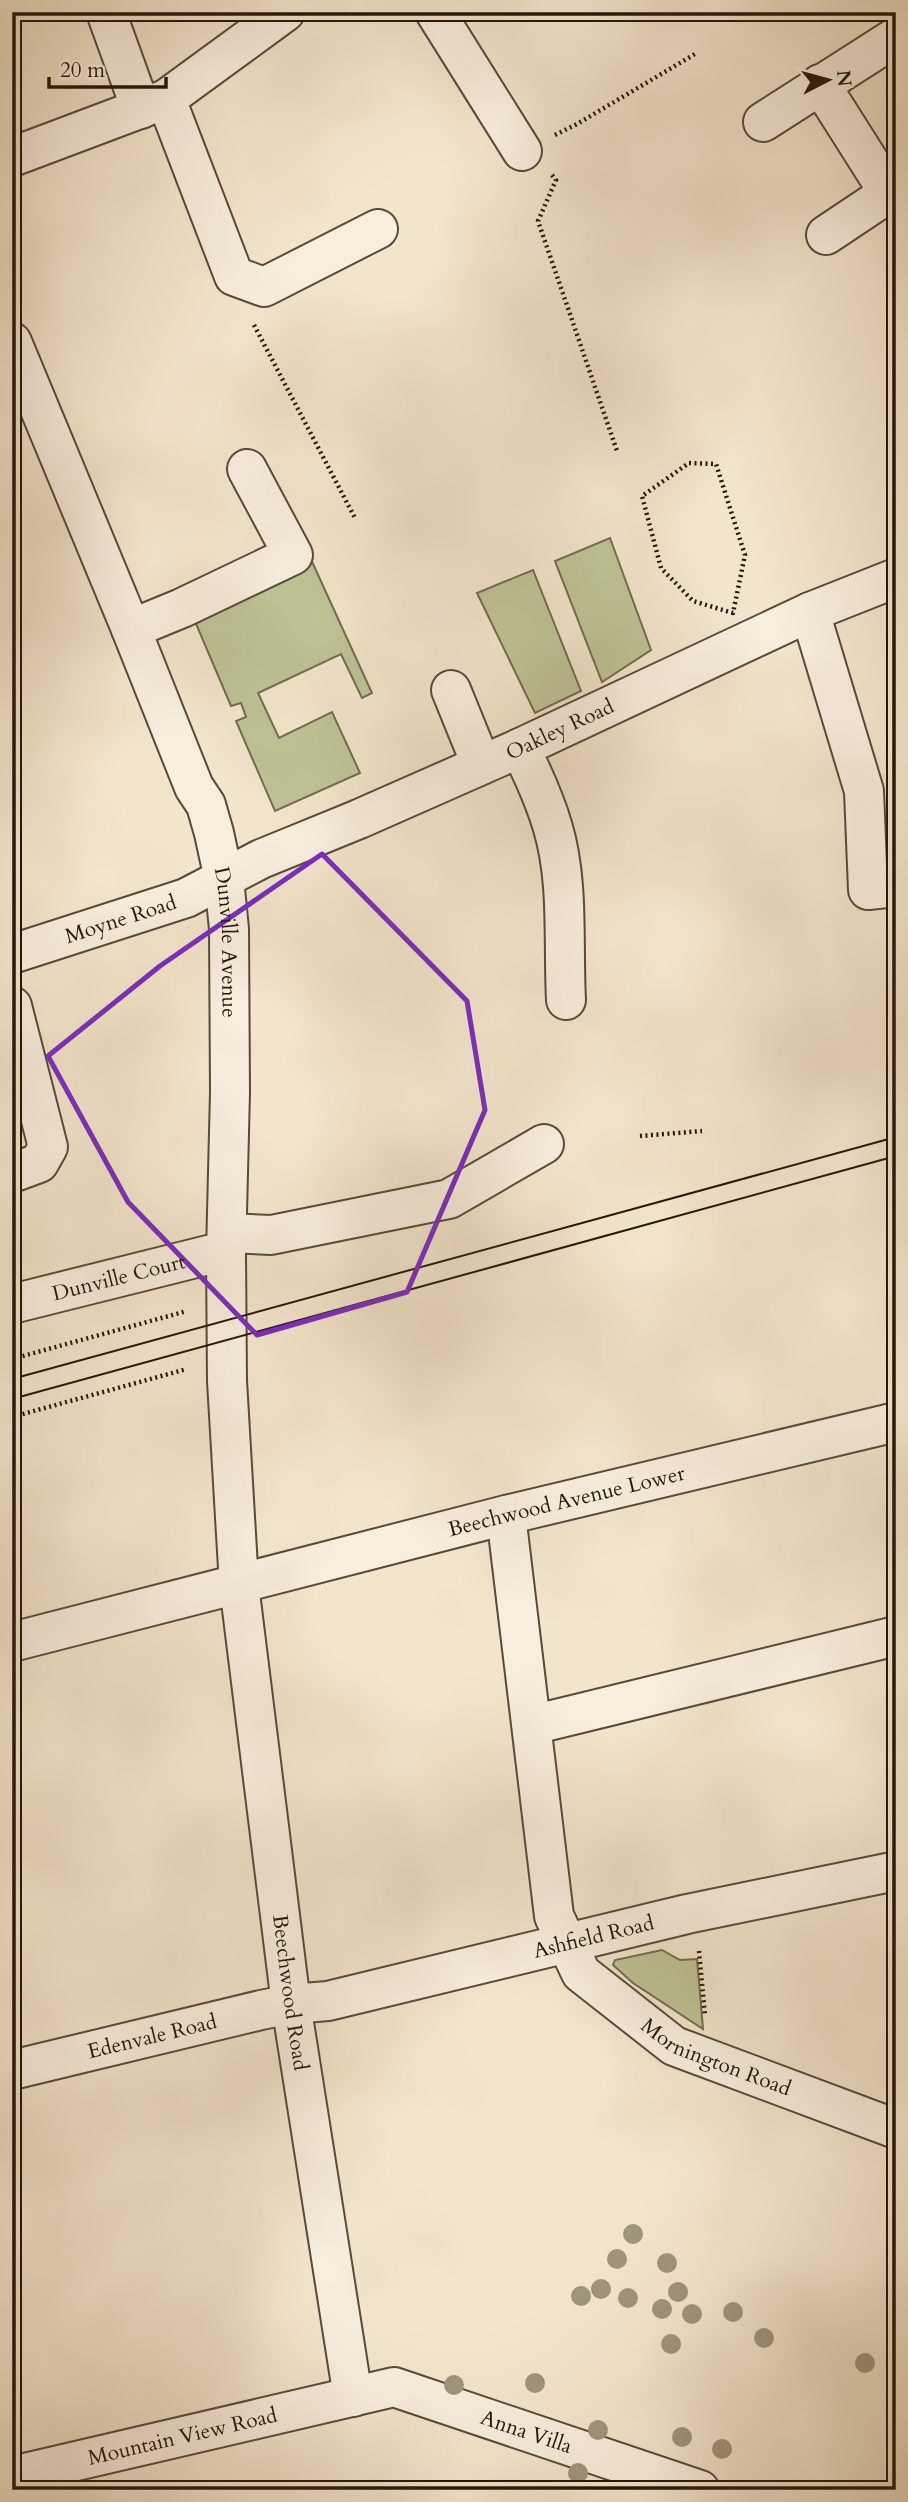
<svg xmlns="http://www.w3.org/2000/svg" width="908" height="2502" viewBox="0 0 908 2502" font-family="Cardo,serif">
<style>
.green{fill:#bec396;stroke:#716c50;stroke-width:2}
.lines{fill:none;stroke-linecap:round;stroke-linejoin:round}
.minor-casing{stroke:#584a3b;stroke-width:42}
.path{stroke:#24160b;stroke-width:4.5;stroke-dasharray:2 3.5;stroke-linecap:butt}
.minor{stroke:#f7eede;stroke-width:38}
.tram{stroke:#24160b;stroke-width:2}
.tree{fill:#9e957d}
.marked{fill:none;stroke:#7b2cbf;stroke-width:5;stroke-linejoin:round}
.labels{text-anchor:middle;dominant-baseline:central;stroke-width:7;stroke-linejoin:round;paint-order:stroke}
.street-label{font-size:21px;fill:#24160b;stroke:#f7eede}
</style>
<rect width="100%" height="100%" fill="#f2e5cc"/>
<filter id="stains"><feTurbulence type="fractalNoise" baseFrequency=".00286" numOctaves="4"/><feColorMatrix values="0 0 0 0 .2 0 0 0 0 .09 0 0 0 0 .02 0 0 0 .5 -.17"/></filter>
<radialGradient id="worn" r=".72"><stop offset=".6" stop-color="#630" stop-opacity="0"/><stop offset="1" stop-color="#630" stop-opacity=".3"/></radialGradient>
<path class="green" d="M610,538L651,650L602,682L555,561Z
M309,555L372,693L362,698L341,654L258,693L279,738L332,712L360,773L275,811L236,721L246,717L241,703L231,706L191,612Z
M533,570L581,691L535,713L477,593Z
M662,1950L680,1960L697,1959L703,2029L633,1983L613,1965L615,1960Z"/>
<g class="lines">
<defs>
<g id="minor">
<path d="M106,12L141,109"/>
<path d="M435,12L522,151"/>
<path d="M820,84L889,193L826,235"/>
<path d="M166,99L234,276L264,287L378,229"/>
<path d="M763,122L896,37"/>
<path d="M12,157L166,99L285,12"/>
<path id="s1" d="M12,342L131,629L194,787L206,805L214,833L224,879L229,929L230,1092L226,1253L227,1381L239,1585L291,2004L353,2397"/>
<path d="M810,612L864,791L868,890L896,887"/>
<path d="M131,629L182,608L293,555L247,469"/>
<path d="M451,690L477,754L479,766"/>
<path d="M520,748C533,774 545,800 553,828C569,882 563,944 566,1000"/>
<path id="s2" d="M12,954L186,898L261,859L359,819L520,748L810,612L896,578"/>
<path d="M12,1006L48,1147L39,1163L12,1173"/>
<path d="M227,1233L271,1235L449,1199L544,1144"/>
<path id="s3" d="M12,1304L208,1255L226,1253"/>
<path id="s4" d="M506,1515L554,1916L581,1973L674,2046L896,2129"/>
<path id="s5" d="M12,1642L506,1515L896,1422"/>
<path d="M532,1725L896,1636"/>
<path id="s6" d="M12,2070L261,2010L291,2004L328,2001L687,1914L896,1871"/>
<path id="s7" d="M12,2476L394,2387L700,2490"/>
</g>
</defs>
<use href="#minor" class="minor-casing"/>
<path class="path" d="M555,135L577,124L695,54
M552,175L556,180L538,221L617,451
M254,325L355,518
M689,463L716,464L745,555L733,613L693,601L661,568L642,496Z
M640,1136L702,1131
M12,1359L187,1311
M12,1417L187,1369
M699,1951L705,2016"/>
<use href="#minor" class="minor"/>
<path class="tram" d="M12,1379L896,1137
M12,1399L896,1156"/>
</g>
<g class="tree">
<circle cx="633" cy="2234" r="10"/>
<circle cx="617" cy="2259" r="10"/>
<circle cx="667" cy="2263" r="10"/>
<circle cx="601" cy="2289" r="10"/>
<circle cx="678" cy="2292" r="10"/>
<circle cx="581" cy="2296" r="10"/>
<circle cx="628" cy="2298" r="10"/>
<circle cx="662" cy="2309" r="10"/>
<circle cx="733" cy="2312" r="10"/>
<circle cx="692" cy="2314" r="10"/>
<circle cx="764" cy="2338" r="10"/>
<circle cx="671" cy="2344" r="10"/>
<circle cx="865" cy="2363" r="10"/>
<circle cx="535" cy="2383" r="10"/>
<circle cx="454" cy="2385" r="10"/>
<circle cx="598" cy="2430" r="10"/>
<circle cx="682" cy="2437" r="10"/>
<circle cx="722" cy="2449" r="10"/>
<circle cx="578" cy="2473" r="10"/>
</g>
<path class="marked" d="M322,854L467,1001L485,1110L407,1292L257,1335L128,1202L48,1056L160,966Z"/>
<g class="labels">
<g class="street-label">
<text stroke="none"><textPath href="#s2" startOffset="593">Oakley Road</textPath></text>
<text stroke="none"><textPath href="#s2" startOffset="114">Moyne Road</textPath></text>
<text stroke="none"><textPath href="#s1" startOffset="642">Dunville Avenue</textPath></text>
<text stroke="none"><textPath href="#s3" startOffset="110">Dunville Court</textPath></text>
<text stroke="none"><textPath href="#s5" startOffset="572">Beechwood Avenue Lower</textPath></text>
<text stroke="none"><textPath href="#s6" startOffset="597">Ashfield Road</textPath></text>
<text stroke="none"><textPath href="#s1" startOffset="1696">Beechwood Road</textPath></text>
<text stroke="none"><textPath href="#s6" startOffset="144">Edenvale Road</textPath></text>
<text stroke="none"><textPath href="#s4" startOffset="628">Mornington Road</textPath></text>
<text stroke="none"><textPath href="#s7" startOffset="532">Anna Villa</textPath></text>
<text stroke="none"><textPath href="#s7" startOffset="175">Mountain View Road</textPath></text>
</g>
</g>
<rect width="908" height="2502" fill="none" stroke="#f2e5cc" stroke-width="42"/>
<rect x="14" y="14" width="880" height="2474" fill="none" stroke="#24160b" stroke-width="3.5"/>
<rect x="21" y="21" width="866" height="2460" fill="none" stroke="#24160b" stroke-width="2"/>
<g transform="translate(828 80) rotate(84)" stroke="#f7eede" stroke-width="5" paint-order="stroke">
<path d="M0-5L12 26L0 18L-12 26Z" fill="#24160b"/>
<text y="-10" font-size="19" font-weight="bold" text-anchor="middle" fill="#24160b">N</text>
</g>
<path d="M49 77v10h117v-10" fill="none" stroke="#24160b" stroke-width="3.5"/>
<text x="60" y="77" font-size="21" fill="#24160b" stroke="#f7eede" stroke-width="5" paint-order="stroke">20 m</text>
<rect width="100%" height="100%" filter="url(#stains)"/>
<rect width="100%" height="100%" fill="url(#worn)"/>
</svg>
